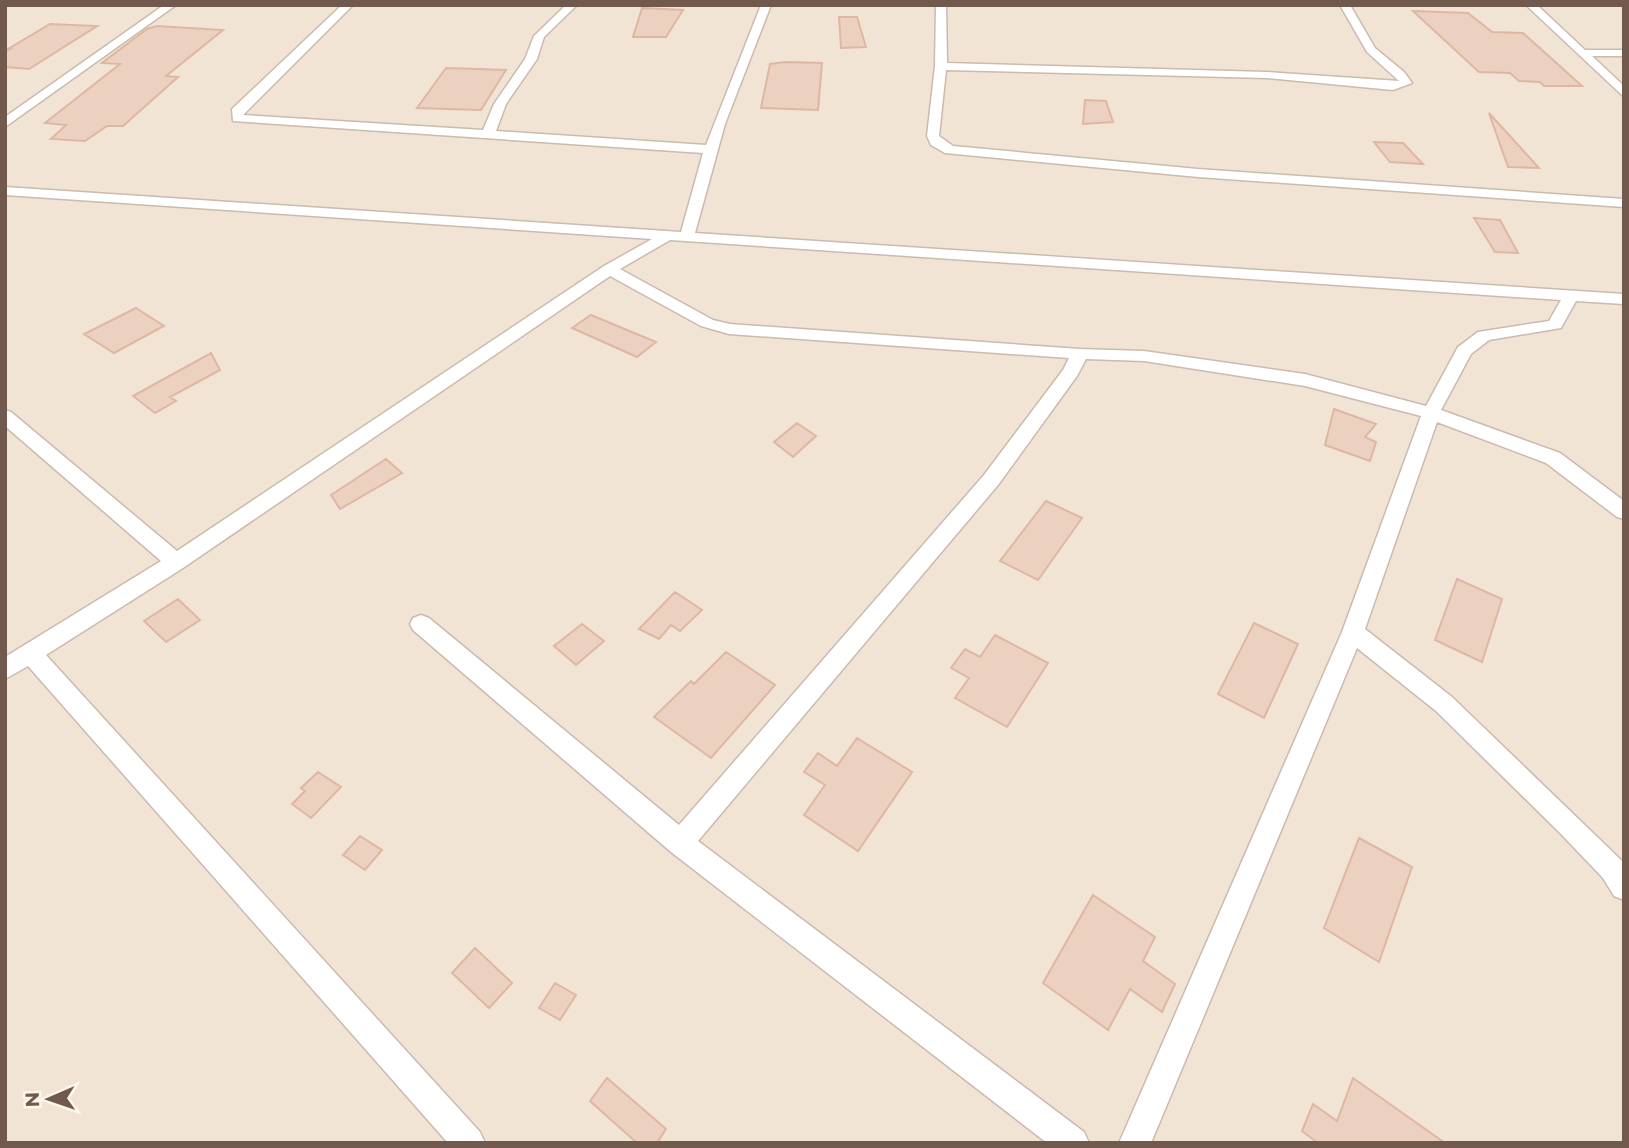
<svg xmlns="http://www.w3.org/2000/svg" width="1629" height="1148" viewBox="0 0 1629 1148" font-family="Montserrat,sans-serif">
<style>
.residential{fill:#f1e4d5}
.building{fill:#edd1c0;stroke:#deb7a2;stroke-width:2}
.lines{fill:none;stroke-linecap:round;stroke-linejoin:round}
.minor-casing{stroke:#cbbaae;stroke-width:3}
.minor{fill:#fff;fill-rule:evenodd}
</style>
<rect width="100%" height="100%" fill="#faf2e6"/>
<path class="residential" d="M5,5H1624V1143H5Z"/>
<path class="building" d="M642,8L683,10L666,37H633Z
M1413,11L1468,13L1492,32L1523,33L1582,86H1544L1540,82L1519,81L1510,73L1479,72Z
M839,17H857L866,47L841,48Z
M50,24L97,26L29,69L5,67V52L10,49H8Z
M157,26L223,30L166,76L178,77L123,126H107L85,141L51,139L66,125L45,123L120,64L102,63L147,29Z
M786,62L822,63L818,110L761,108L770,64Z
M446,68L506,70L481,110L417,108Z
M1085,100L1106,101L1113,122L1083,124Z
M1489,113L1539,168L1508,167Z
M1374,142L1403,143L1423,164L1390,162Z
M1474,218L1500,220L1518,253L1495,252Z
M136,308L164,326L114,353L84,334Z
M591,315L656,342L637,357L572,328Z
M211,353L220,370L170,397L176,401L155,413L133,396Z
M1334,409L1376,424L1365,437L1376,442L1370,461L1325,445Z
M797,423L816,436L793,457L774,442Z
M386,459L402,473L340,509L331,495Z
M1046,501L1082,518L1038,580L1000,561Z
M1457,579L1502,599L1482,662L1435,640Z
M675,592L702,610L680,631L671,625L659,639L639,629Z
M178,599L200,620L166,642L144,621Z
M1254,623L1298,644L1264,718L1218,694Z
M582,624L604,641L576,665L554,646Z
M995,635L1048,663L1007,727L955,698L969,678L951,668L965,649L980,657Z
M726,652L775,685L711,758L654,717L691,681L694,684Z
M857,738L912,772L858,851L804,815L825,785L804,772L818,753L837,766Z
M318,772L341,787L311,818L292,804L305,791L301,788Z
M360,836L382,850L365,870L343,855Z
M1359,838L1412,867L1379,962L1324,928Z
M1093,895L1155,937L1143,961L1175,984L1162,1012L1130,989L1108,1030L1043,983Z
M475,948L512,983L489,1008L452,973Z
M555,983L576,995L560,1020L539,1008Z
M607,1078L666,1129L657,1143H637L590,1101Z
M1353,1078L1445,1143H1318L1302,1131L1313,1104L1337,1121Z"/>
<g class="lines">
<defs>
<path id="minor" d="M164,5H176L5,127V117Z
M342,5H353L243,115L483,130L494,104L525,59L534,36L566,5H577L544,37L537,59L506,104L496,131L706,145L761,5H771L725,124L695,233L1624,294V304L1576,301L1561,328L1489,340L1471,354L1441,410L1560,453L1624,501V519L1617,517L1546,463L1437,422L1365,629L1452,697L1621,860L1624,863V900L1614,896L1603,878L1560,833L1436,711L1357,648L1151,1143H1119L1342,632L1421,416L1305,386L1144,361L1086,359L1077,376L998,485L698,841L1084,1132L1089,1143H1047L671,852L413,630L410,624L413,618L421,615L429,618L679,825L984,475L1063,370L1069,358L729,334L701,326L610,276L183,568L46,655L480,1132L485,1143H448L28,666L5,679V657L161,561L5,426V410L11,412L177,551L604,266L652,239L5,195V187L681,232L703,153L233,121L232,109ZM670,240L1561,300L1549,321L1478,332L1458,347L1426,406L1305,374L1144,351L1080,349L730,324L713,320L620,269Z
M936,5H946L947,63L1267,72L1399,81L1367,52L1340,5H1350L1375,48L1404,72L1412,83L1393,90L1267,78L946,70L939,136L953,146L1198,169L1624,199V207L1198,177L945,153L931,145L927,136L935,66Z
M1526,5H1537L1585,50H1624V56H1592L1624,86V97Z"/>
</defs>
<use href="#minor" class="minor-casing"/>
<use href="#minor" class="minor"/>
</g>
<rect width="1629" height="1148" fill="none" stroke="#71594d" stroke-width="14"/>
<g transform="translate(49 1099) rotate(268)" stroke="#fdf6ec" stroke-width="5" paint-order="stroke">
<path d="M0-5L12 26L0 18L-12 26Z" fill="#71594d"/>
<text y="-10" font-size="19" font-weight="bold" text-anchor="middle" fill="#71594d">N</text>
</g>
</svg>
